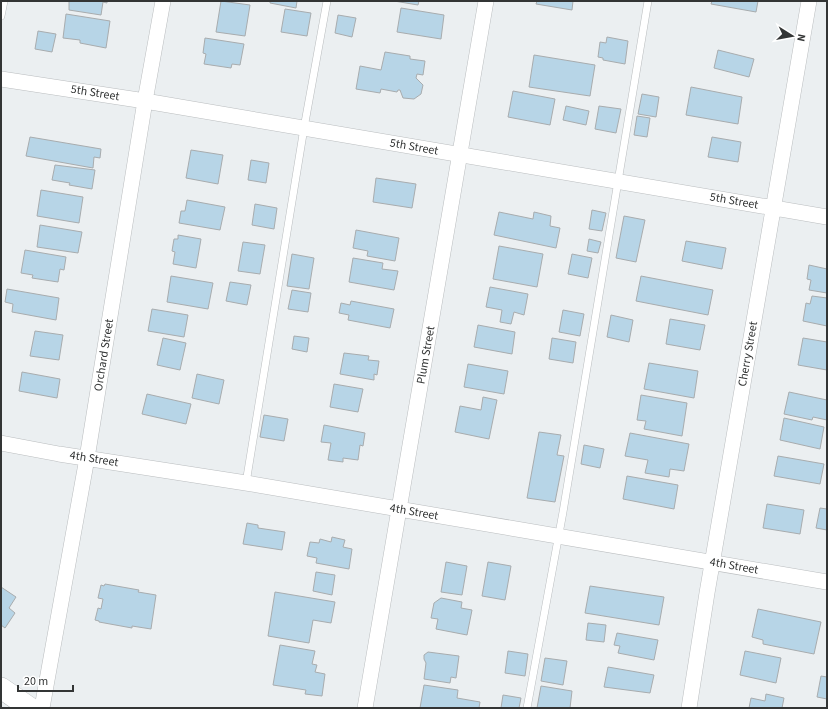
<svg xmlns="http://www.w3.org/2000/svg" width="828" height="709" viewBox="0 0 828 709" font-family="'Source Sans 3',sans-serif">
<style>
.building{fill:#b7d5e7;stroke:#a8acae}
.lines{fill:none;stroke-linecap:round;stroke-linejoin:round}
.lane-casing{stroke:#babdbf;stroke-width:8}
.street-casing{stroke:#babdbf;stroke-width:16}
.secondary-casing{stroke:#babdbf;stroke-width:22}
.lane{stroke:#fff;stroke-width:7}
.street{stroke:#fff;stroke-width:15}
.secondary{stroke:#fff;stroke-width:21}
.labels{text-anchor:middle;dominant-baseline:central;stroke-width:3;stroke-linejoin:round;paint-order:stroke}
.street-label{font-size:12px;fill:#333535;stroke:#fff}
</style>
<rect width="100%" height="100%" fill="#ebeff1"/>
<path class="building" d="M69,1H107V3L103,2L101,15L69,10Z
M221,1L250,5L245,36L216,32Z
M270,1H297L296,8L270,3Z
M394,1H419L418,5Z
M537,1H573L572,10L536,4Z
M712,1H758L756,12L711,4Z
M401,8L444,15L441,39L397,32Z
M285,9L311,13L307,36L281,32Z
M66,14L110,21L106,48L80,43V40L63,38Z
M338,15L356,18L352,37L335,33Z
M38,31L56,34L52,52L35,49Z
M607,37L628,41L625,64L603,60V58L598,57L600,42L606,43Z
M205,38L244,44L240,65L232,64L231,68L204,64L206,54L203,53Z
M718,50L754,59L749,77L714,68Z
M385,52L410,56V59L425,61L423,75L417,74L416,78L423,85L421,94L414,99L403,98L400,90H398L397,92L381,89L380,93L356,89L360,66L381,70Z
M534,55L595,65L590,96L529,87Z
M691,87L742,97L738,124L686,115Z
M513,91L555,99L550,125L508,117Z
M642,94L659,97L656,117L638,114Z
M566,106L589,111L586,125L563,120Z
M599,106L621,109L616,133L595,129Z
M637,116L650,118L647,137L634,135Z
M30,137L101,149L100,158L94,157L93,168L26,156Z
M712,137L741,142L738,162L708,157Z
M191,150L223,155L218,184L186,178Z
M251,160L269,163L266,183L248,180Z
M55,165L95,170L92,189L69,185L70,183L52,180Z
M376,178L416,184L412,208L373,202Z
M41,190L83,197L79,223L37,216Z
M187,200L225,207L220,230L179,223L181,211H185Z
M255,204L277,208L274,229L252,225Z
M592,210L606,213L602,231L589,229Z
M499,212L533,219L534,212L551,216L550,226L560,228L556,248L494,235Z
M624,216L645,220L636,262L616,258Z
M40,225L82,232L78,253L37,247Z
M356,230L399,238L395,261L367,256L368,251L353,248Z
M178,235L201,239L196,268L173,264L175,252L172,251L174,239H178Z
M589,239L601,242L598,253L587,251Z
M686,241L726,248L722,269L682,261Z
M243,242L265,245L260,274L238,271Z
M499,246L543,254L537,287L493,279Z
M25,250L66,257L64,270L60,269L58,282L32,278L33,275L21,273Z
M292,254L314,258L309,289L287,286Z
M572,254L592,258L588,278L568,274Z
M353,258L383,263L382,269L398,271L394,290L349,282Z
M809,265L827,269V293L809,290L811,280L807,279Z
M171,276L213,283L208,309L167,302Z
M641,276L713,290L708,315L636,301Z
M230,282L251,285L247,305L226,301Z
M490,287L528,294L524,315L514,312L511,324L500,322L502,310L486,307Z
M7,289L59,298L56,320L12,312L13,304L5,302Z
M292,290L311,293L308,312L288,309Z
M812,296L827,298V326L803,321L806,303L810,304Z
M351,301L394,309L390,328L348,320L349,315L339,313L341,303L350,305Z
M152,309L188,315L184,337L148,331Z
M563,310L584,314L580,336L559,332Z
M611,315L633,320L629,342L607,337Z
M670,319L705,325L700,350L666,344Z
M478,325L515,332L512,354L474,347Z
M35,331L63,335L59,360L30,356Z
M294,336L309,338L307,352L292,349Z
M163,338L186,343L180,370L157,365Z
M552,338L576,342L573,363L549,359Z
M803,338L827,342V370L798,365Z
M344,353L369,356L368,360L379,361L377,375L374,374V380L340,374Z
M649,363L698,371L694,398L644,389Z
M468,364L508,371L504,394L464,387Z
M22,372L60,379L57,398L19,391Z
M197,374L224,380L219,404L192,398Z
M334,384L363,389L358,412L330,407Z
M789,392L827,400V420L813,417L812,420L784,414Z
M147,394L191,404L186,424L142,414Z
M641,395L687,403L682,436L644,429L646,421L637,420Z
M483,397L497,400L489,439L455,432L460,406L481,410Z
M264,415L288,419L284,441L260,437Z
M784,418L824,427L820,449L780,440Z
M324,425L365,433L363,446L360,445L358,460L343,458V462L328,460L331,443L321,442Z
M539,432L561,435L557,455L564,456L555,502L527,498Z
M630,433L689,444L684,471L670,469L669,477L645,473L648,460L625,456Z
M584,445L604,449L600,468L581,464Z
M778,456L824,464L820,484L774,476Z
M627,476L678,485L674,509L623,499Z
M767,504L804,510L800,534L763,528Z
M820,508L827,509V530L816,528Z
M247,523L258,525V528L285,532L282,550L243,544Z
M332,537L345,540L343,547L352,549L349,569L316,563L317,558L307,556L310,542L319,543L320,539L331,542Z
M446,562L467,566L462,595L441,592Z
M488,562L511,566L505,600L482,596Z
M316,572L335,575L332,595L313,591Z
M105,584L139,590L138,592L156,595L151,629L132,626V628L99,622V621L95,620L98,608L101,609L103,599L98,598L101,585L104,586Z
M590,586L664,597L659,625L585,613Z
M1,587L16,597L9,608L15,613L5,628L1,625Z
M275,592L335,602L331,623L313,620L309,643L268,636Z
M441,598L462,602L461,608L472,610L467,635L436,629L438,619L431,618L434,603Z
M758,609L821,622L814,654L763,644V640L752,637Z
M588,623L606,625L604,642L586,640Z
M617,633L658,640L654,660L618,653L620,646L614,645Z
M280,645L315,651L312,664L317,665L315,672L325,674L322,696L305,694L306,690L273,685Z
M508,651L528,654L525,676L505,673Z
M745,651L781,658L776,683L740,675Z
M428,652L459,656L456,678L451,677L450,683L424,679L426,663L424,659V655Z
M545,658L567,661L563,685L541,681Z
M608,667L654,675L650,693L604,687Z
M821,676L827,677V699L817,697Z
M424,685L458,690L457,698L480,702L479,708H420Z
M541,686L572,691L570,708H537Z
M766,694L784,698L782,708H749L751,698L765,701Z
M503,695L521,698L519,708H501Z"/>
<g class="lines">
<defs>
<path id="lane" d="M1,16L4,1
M246,483L304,128L327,1
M527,708L563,512L648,1"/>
<path id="street" d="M1,79L145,101L827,217
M1,443L59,454L246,483L827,582
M42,708L87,458L145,101L163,1
M365,708L486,1
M689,708L707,593L809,1"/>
<path id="secondary" d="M1,688L30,708"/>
</defs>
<use href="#lane" class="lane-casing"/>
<use href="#street" class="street-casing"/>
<use href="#secondary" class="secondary-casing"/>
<use href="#lane" class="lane"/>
<use href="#street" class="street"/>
<use href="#secondary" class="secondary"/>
</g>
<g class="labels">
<g class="street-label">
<text transform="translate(95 93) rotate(9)">5th Street</text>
<text transform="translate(414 147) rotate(10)">5th Street</text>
<text transform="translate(734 201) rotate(10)">5th Street</text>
<text transform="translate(748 354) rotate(-80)">Cherry Street</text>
<text transform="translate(104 355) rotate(-81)">Orchard Street</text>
<text transform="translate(426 355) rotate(-80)">Plum Street</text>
<text transform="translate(94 459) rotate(9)">4th Street</text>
<text transform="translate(414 512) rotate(10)">4th Street</text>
<text transform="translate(734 566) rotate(10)">4th Street</text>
</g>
</g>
<rect width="828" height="709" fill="none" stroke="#333535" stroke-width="4"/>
<g transform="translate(792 36) rotate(101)" stroke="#ffffff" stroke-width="3" paint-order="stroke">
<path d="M0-3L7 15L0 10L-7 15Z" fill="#333535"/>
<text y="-6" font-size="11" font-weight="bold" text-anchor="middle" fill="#333535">N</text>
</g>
<path d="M18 685v6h55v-6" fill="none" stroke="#333535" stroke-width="2"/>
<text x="24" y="685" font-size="12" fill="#333535" stroke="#ffffff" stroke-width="3" paint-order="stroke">20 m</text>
</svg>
